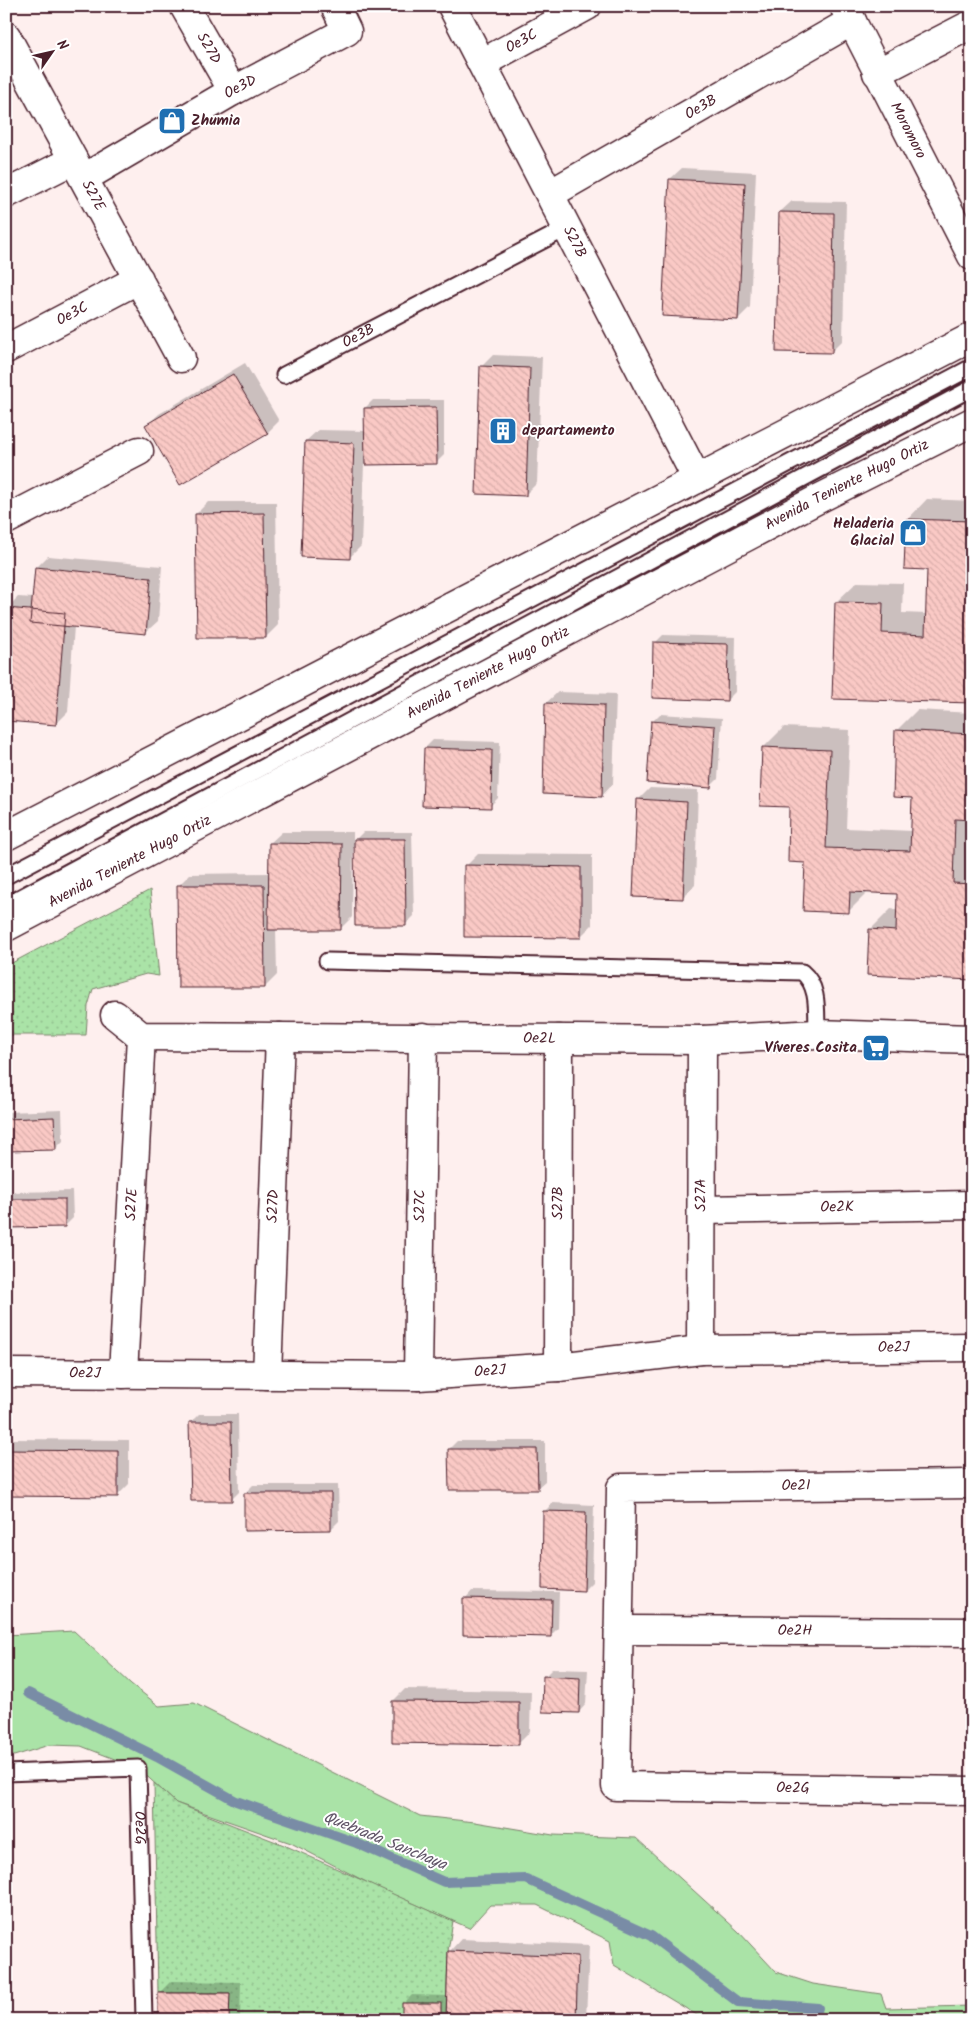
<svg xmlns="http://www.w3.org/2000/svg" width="978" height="2026" viewBox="0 0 978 2026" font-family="Kalam,sans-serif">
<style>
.grass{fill:#aae3a7;stroke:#7a8169}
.park{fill:url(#park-dots);stroke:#7a8169}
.shadow{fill:#0003}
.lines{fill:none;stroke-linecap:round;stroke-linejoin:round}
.stream{stroke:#798ca6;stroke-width:10}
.building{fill:url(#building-back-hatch);stroke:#4a1f2b}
.service-casing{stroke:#4a1f2b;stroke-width:19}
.minor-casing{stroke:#4a1f2b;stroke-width:31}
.tertiary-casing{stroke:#4a1f2b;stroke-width:31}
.secondary-casing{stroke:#4a1f2b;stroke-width:31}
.service{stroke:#fff;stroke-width:15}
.minor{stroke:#fff;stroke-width:28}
.tertiary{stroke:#fff;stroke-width:28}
.secondary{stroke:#fff;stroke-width:28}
.labels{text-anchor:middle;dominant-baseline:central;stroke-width:4;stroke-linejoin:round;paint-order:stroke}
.street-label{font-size:15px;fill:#4a1f2b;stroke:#fff}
.poi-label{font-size:15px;font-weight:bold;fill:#4a1f2b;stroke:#fff;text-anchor:start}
.water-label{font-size:16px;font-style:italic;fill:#615568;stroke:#fff}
</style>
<defs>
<pattern id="park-dots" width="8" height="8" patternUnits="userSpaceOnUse" patternTransform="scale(1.25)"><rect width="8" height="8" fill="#aae3a7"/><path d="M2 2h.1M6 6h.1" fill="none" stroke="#94c290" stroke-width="1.8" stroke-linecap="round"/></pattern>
<pattern id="building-back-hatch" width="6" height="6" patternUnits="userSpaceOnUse" patternTransform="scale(1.25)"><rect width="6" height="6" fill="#fac9c5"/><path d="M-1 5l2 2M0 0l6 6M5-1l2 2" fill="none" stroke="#d8aca9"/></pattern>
</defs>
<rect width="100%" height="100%" fill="#feefee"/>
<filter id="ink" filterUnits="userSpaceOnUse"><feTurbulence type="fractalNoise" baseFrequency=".02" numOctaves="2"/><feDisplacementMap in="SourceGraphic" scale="10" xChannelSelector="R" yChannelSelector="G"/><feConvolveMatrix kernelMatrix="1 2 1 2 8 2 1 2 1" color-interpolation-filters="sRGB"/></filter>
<g filter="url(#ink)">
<path class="grass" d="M74,1631L131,1684L159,1706L194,1703L420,1816L475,1822L553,1835L636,1838L738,1931L776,1972L813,1984L881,1994L886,2008L972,2006V2020H705L614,1965L610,1941L537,1905H490L469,1928L374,1886L291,1843L176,1803L138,1768L81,1746L49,1745L14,1756L6,1754V1635Z"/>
<path class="park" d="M150,890L159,976L146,974L93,989L88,1006L86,1035H6V966Z
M154,1783L176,1803L284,1845L453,1921L448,1951L446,2020H229V1993H158Z"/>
<path class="shadow" d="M682,168L756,172L750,307L738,319L670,179Z
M792,201L846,202L843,340L831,352L780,212Z
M493,355L542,357L537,483L526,494L481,367Z
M245,363L279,421L267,433L147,425L159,414Z
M373,400H444V455L436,463L364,464L361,546L349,558L306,441L318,430L366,431L365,408Z
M927,499L972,501V702L836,602L857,582L903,583L902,613L927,614L928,569L907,520Z
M208,502H276L278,625L266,637L196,514Z
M48,556L162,566L158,621L146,632L74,626L68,712L56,724L7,608L18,597L33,598L36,568Z
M663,635L736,637L735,692L727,700L655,643Z
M558,692L616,694L613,784L602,796L546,703Z
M917,710L972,713V978L870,930L891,909L898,910V893L868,892L849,911L806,862L791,805L763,748L784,727L850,730L846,828L912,831L913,797L896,731Z
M660,714L722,718L718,779L710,787L652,722Z
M433,740L500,742L498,798L490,806L425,748Z
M650,788L698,790L695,885L683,897L638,800Z
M282,832H353V842L363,832H412L414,916L406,924L355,848H353L352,917L340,929L276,928L277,975L265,987L178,886L190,874L270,873V843Z
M478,854L592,855V925L581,936L466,866Z
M62,1110L63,1141L55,1149L6,1150V1112Z
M72,1191L73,1218L65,1226L6,1227L7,1192Z
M199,1414H238L239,1492L231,1500L191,1422Z
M13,1439L129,1440V1484L117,1496L6,1495V1446Z
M457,1441H545V1481L537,1488L449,1449Z
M253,1485H338L339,1521L331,1529L245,1493Z
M553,1503L594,1505L592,1582L584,1590L545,1511Z
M472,1591L559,1592L558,1628L550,1636L465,1599Z
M552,1669L588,1670L586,1704L579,1712L544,1677Z
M405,1689L531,1691L530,1732L519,1743L393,1701Z
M461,1939L589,1945L586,2020H404V2003L412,1995L448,1996L450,1951Z
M171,1981L241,1982L240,2020H159V1993Z"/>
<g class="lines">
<path class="stream" d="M28,1693L157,1757L236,1801L354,1842L444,1882L526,1879L651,1936L738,2002L818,2008"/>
</g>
<path class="building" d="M669,179L745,183L738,320L662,316Z
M779,212L834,213L832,353L776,352Z
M480,366L530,368L526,496L476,494Z
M233,374L268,434L180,485L145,425Z
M436,407L437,464L365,465L364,408Z
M305,441L354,443L350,559L301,557Z
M264,513L266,638H197L195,514Z
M906,519L972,521V703L832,699L835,602L883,603L882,633L925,635L927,570L904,569Z
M35,567L151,578L146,634L30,623Z
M6,608L65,613L56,725L6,721Z
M653,642L728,644L727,701L652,698Z
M545,703L604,705L602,797L543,794Z
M651,721L715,726L711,788L647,783Z
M895,730L972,734V820L955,819L953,883L972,884V980L867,975L869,929L896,931L897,894L850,892L849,913L803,911L805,863L788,862L789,807L760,806L762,747L830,750L826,848L910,851L912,798L893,797Z
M424,748L492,750L491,808L422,806Z
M637,799L687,802L683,899L633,897Z
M354,839H405L406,926H355Z
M269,843L342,844L341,930H268Z
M464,865L581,867V938L464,937Z
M177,885H264L265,988H178Z
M54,1117L56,1150L6,1151V1119Z
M6,1199H65V1227L6,1228Z
M189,1422H231L232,1501H191Z
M448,1449H537L538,1490H449Z
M6,1450L118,1451V1497L6,1496Z
M244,1493H331V1530L244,1531Z
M543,1511L586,1512L584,1591L542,1589Z
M463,1598L552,1600L551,1637L463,1635Z
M543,1676L580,1678L579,1713L542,1712Z
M392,1701L519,1702V1745L392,1743Z
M448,1951L578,1956L576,2020H446Z
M158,1993H230L229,2020H158Z
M402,2003H441V2020H402Z"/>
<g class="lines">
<defs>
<g id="service">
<path id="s1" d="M284,375L567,228"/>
<path d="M6,876L972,367"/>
<path d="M6,905L972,388"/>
<path d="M327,961L802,972C820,987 816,1012 817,1034"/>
<path id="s2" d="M6,1773L138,1768L144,2020"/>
</g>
<g id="minor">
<path id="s3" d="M184,6L233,91"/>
<path id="s4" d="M452,6L697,479"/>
<path id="s5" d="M6,36L181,358"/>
<path id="s6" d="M482,63L587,6"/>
<path d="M877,73L972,24"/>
<path id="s7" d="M84,178L233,91L347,31L335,6"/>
<path d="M6,194L73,160"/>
<path id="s8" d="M550,194L852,21"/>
<path id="s9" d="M6,349L139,279"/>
<path d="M6,520L139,451"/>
<path id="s10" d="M115,1015L141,1036L702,1040L817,1034L972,1039"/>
<path id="s11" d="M703,1210L972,1205"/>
<path id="s12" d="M701,1350L702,1040"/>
<path id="s13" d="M558,1367L559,1039"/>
<path id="s14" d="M6,1373L418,1376L558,1367L701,1350L972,1347"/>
<path id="s15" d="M123,1374L141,1036"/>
<path id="s16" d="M267,1375L280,1037"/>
<path id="s17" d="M418,1376L423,1037"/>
<path id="s18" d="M972,1484L621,1488L616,1786L972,1791"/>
<path id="s19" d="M619,1630L972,1632"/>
</g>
<g id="tertiary">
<path id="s20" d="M844,6L972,256"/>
</g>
<g id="secondary">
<path d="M6,836L972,337"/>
<path id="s21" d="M6,927L820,498L972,422"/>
</g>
</defs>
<use href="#service" class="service-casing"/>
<use href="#minor" class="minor-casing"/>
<use href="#tertiary" class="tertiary-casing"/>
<use href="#secondary" class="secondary-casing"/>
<use href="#service" class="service"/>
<use href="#minor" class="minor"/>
<use href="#tertiary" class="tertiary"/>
<use href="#secondary" class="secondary"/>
</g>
</g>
<defs>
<symbol id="shop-square" viewBox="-11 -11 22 22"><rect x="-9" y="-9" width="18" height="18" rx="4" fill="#1f6fb2" stroke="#fff"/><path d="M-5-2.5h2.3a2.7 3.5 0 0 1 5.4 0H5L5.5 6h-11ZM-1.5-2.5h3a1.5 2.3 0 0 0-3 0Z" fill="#fff"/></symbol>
<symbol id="building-square" viewBox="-11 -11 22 22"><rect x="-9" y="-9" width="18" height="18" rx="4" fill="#1f6fb2" stroke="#fff"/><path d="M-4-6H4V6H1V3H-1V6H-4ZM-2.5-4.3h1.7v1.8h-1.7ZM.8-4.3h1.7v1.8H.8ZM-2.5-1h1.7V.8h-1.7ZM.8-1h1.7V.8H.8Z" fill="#fff"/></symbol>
<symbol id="supermarket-square" viewBox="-11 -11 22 22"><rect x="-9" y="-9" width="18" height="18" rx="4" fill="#1f6fb2" stroke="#fff"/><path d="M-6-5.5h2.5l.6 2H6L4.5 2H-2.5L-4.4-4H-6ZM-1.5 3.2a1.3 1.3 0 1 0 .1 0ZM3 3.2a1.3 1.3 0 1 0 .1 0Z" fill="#fff"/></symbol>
</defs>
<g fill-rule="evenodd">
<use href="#shop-square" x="156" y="105" width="32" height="32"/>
<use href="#building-square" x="487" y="415" width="32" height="32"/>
<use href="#shop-square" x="897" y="517" width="32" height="32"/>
<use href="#supermarket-square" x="860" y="1032" width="32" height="32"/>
</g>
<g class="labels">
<g class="street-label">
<text stroke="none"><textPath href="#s6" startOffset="45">Oe3C</textPath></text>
<text stroke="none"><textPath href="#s3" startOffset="49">S27D</textPath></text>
<text stroke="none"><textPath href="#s7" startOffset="181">Oe3D</textPath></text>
<text stroke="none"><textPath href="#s8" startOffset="174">Oe3B</textPath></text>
<text stroke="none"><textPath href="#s20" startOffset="140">Moromoro</textPath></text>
<text stroke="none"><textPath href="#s5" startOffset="182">S27E</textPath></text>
<text stroke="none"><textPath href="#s4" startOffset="266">S27B</textPath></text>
<text stroke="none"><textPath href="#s9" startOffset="75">Oe3C</textPath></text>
<text stroke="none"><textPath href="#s1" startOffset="84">Oe3B</textPath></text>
<text stroke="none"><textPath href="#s21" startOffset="950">Avenida Teniente Hugo Ortiz</textPath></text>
<text stroke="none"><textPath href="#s21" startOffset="545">Avenida Teniente Hugo Ortiz</textPath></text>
<text stroke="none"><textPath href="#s21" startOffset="140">Avenida Teniente Hugo Ortiz</textPath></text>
<text stroke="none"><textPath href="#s10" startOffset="432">Oe2L</textPath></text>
<text stroke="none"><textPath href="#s12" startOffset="155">S27A</textPath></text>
<text stroke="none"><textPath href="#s13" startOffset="164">S27B</textPath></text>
<text stroke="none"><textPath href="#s15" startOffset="170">S27E</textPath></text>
<text stroke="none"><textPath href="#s16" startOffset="169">S27D</textPath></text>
<text stroke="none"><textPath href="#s17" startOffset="170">S27C</textPath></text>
<text stroke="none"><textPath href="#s11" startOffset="134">Oe2K</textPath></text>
<text stroke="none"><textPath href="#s14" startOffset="889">Oe2J</textPath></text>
<text stroke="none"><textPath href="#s14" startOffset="484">Oe2J</textPath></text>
<text stroke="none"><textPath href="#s14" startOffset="79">Oe2J</textPath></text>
<text transform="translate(796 1486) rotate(-1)">Oe2I</text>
<text stroke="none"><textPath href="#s19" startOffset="176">Oe2H</textPath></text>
<text stroke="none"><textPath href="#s18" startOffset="826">Oe2G</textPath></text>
<text stroke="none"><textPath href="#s2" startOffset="192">Oe2G</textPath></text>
</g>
<g class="poi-label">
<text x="191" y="121">Zhumia</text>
<text x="522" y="431">departamento</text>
<text x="894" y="524" text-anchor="end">Heladeria<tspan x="894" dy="17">Glacial</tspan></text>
<text x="857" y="1048" text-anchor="end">Víveres Cosita</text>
</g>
<g class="water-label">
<text transform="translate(385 1841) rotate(22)">Quebrada Sanchaya</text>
</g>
</g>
<rect width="978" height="2026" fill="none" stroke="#fff" stroke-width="25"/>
<rect x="12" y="12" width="953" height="2001" fill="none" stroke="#4a1f2b" stroke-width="2" filter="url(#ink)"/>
<g transform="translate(52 52) rotate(56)" stroke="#ffffff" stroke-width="4" paint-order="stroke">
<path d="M0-4L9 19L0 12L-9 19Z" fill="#4a1f2b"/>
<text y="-8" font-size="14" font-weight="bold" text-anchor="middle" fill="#4a1f2b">N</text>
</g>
</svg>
